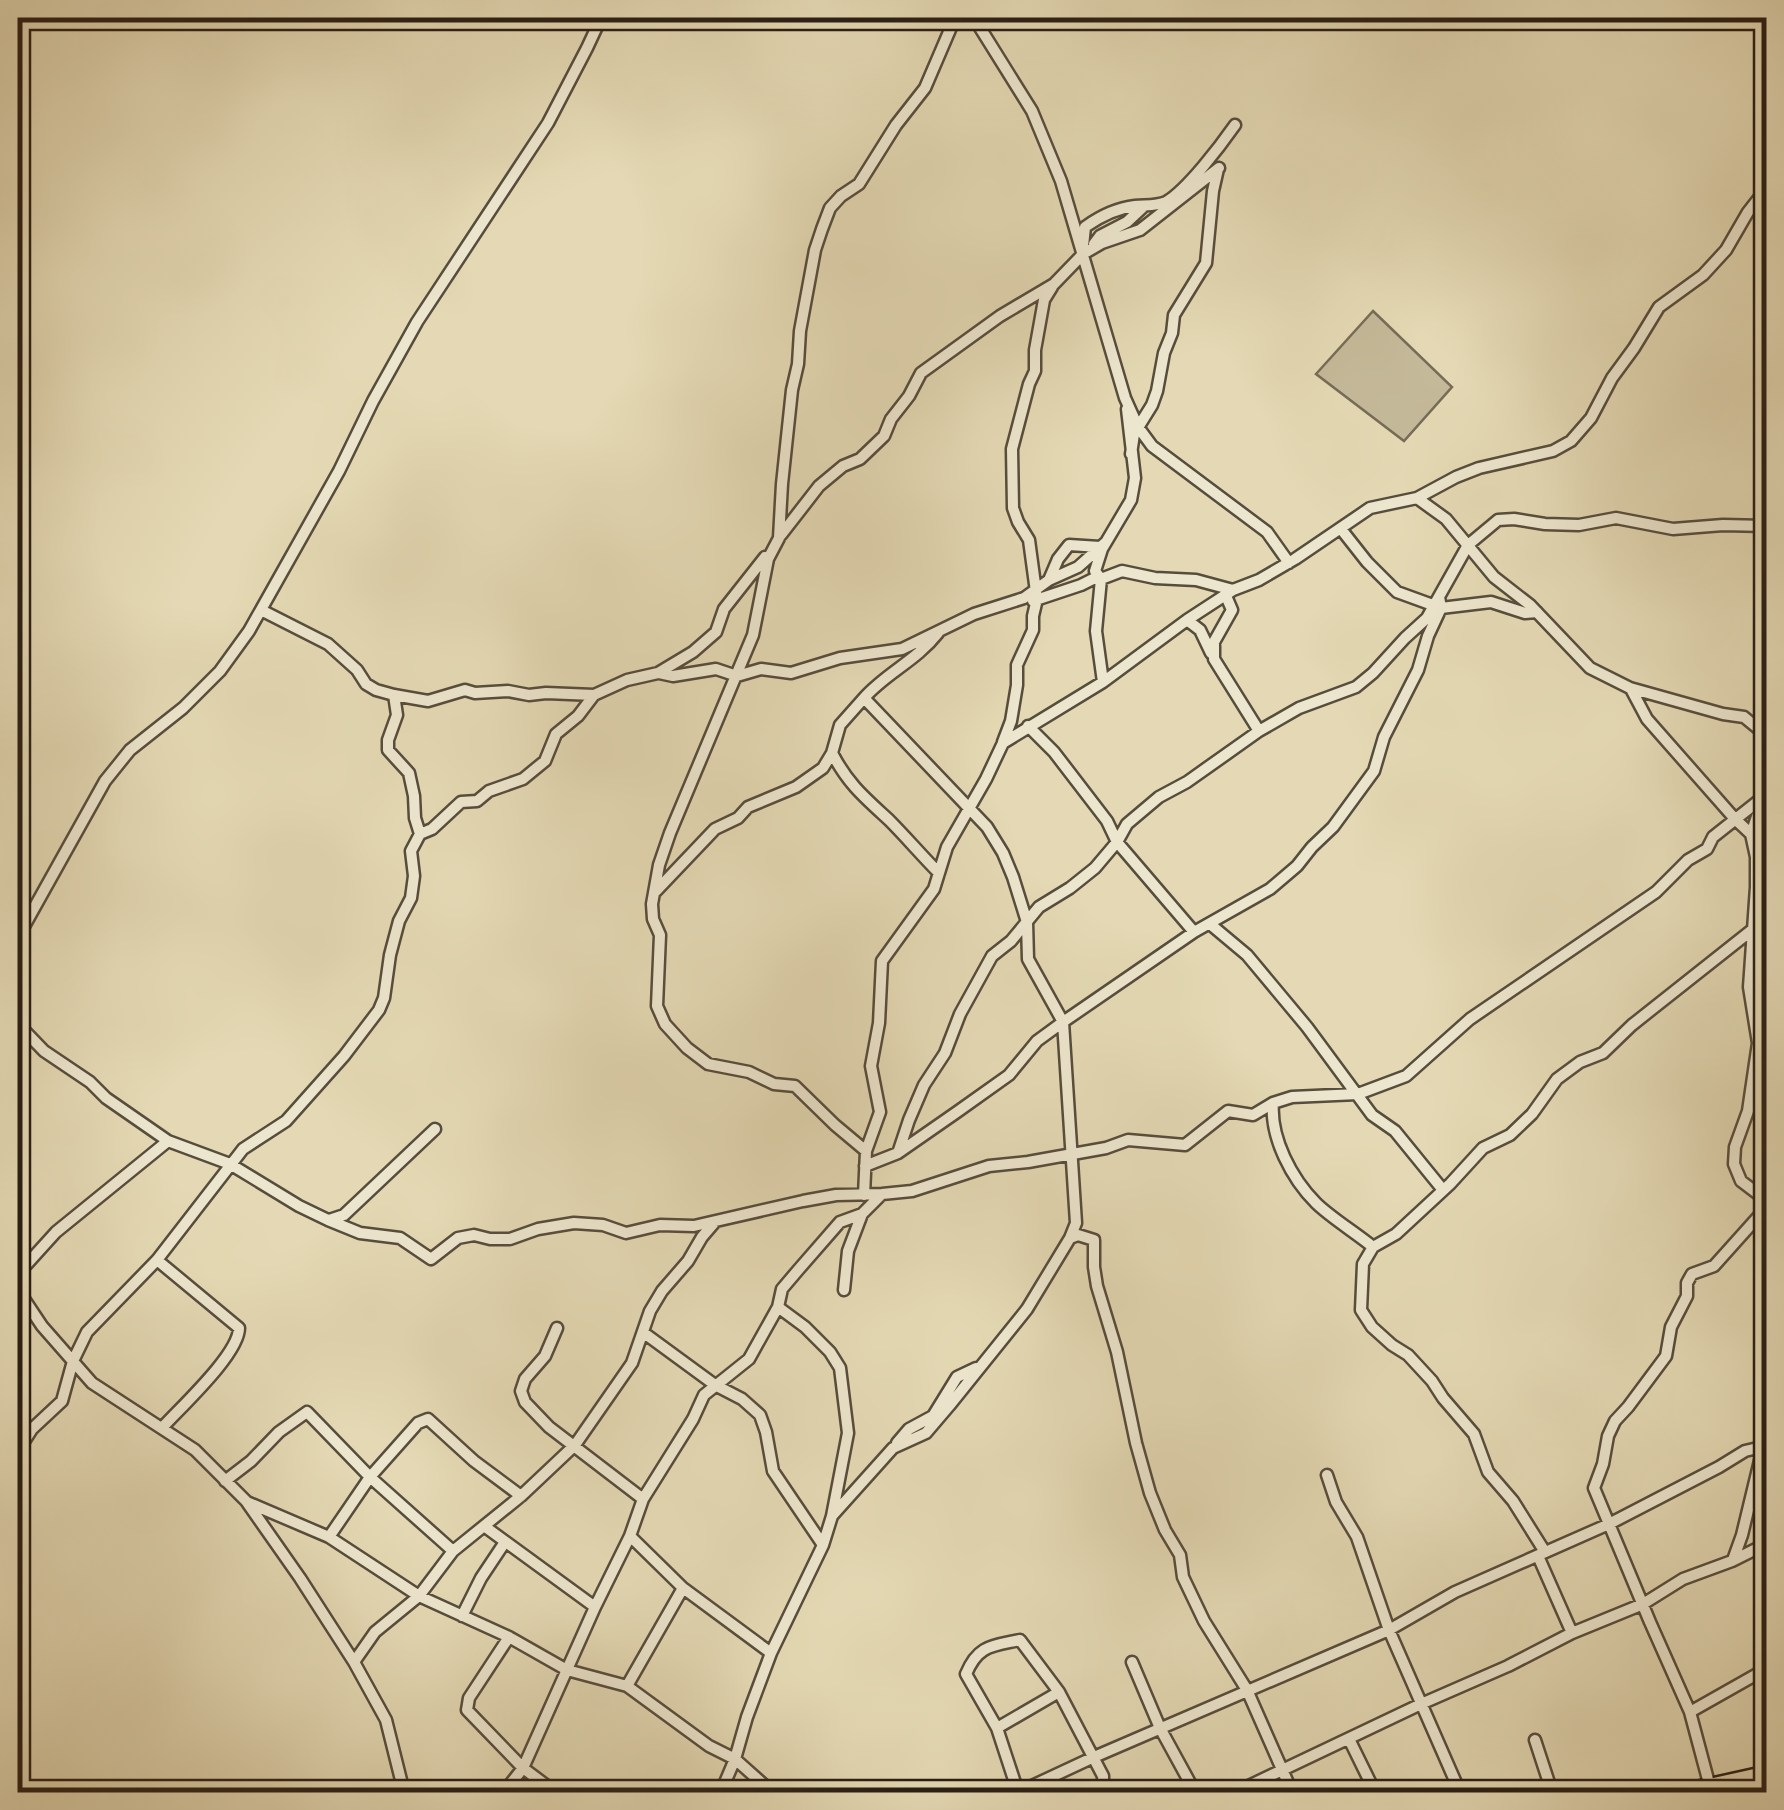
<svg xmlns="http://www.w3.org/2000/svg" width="1784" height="1810" viewBox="0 0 1784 1810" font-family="Alegreya,serif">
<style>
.green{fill:#c4b999;stroke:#766c57;stroke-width:2.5}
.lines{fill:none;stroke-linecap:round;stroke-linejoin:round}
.street-casing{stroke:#574d3d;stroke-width:15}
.primary-casing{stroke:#281e15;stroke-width:20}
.street{stroke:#ede6ce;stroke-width:10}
.primary{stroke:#e4d9b4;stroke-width:15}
</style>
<rect width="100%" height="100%" fill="#e4d9b4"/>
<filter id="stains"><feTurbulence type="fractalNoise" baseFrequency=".002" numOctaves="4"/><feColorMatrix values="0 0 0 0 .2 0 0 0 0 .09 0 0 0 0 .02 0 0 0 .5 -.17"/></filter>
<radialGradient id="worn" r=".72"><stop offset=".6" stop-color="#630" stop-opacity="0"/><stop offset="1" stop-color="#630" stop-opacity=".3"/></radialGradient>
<path class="green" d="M1373,311L1452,387L1404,441L1316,374Z"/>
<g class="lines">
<defs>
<path id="street" d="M974,18L1032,111L1061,181L1125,398L1138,427L1152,446L1267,532L1289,563
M1094,244L1100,236L1127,222L1143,207
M1083,246L1085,227C1099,217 1117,208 1135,206C1145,205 1157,206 1166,202C1187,190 1221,145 1235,125
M1131,454L1134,434L1152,405L1157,391L1164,353L1172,333L1174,315L1206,263L1213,191L1218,169
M1417,498L1446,519L1494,577L1530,605L1590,668L1630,688L1723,714L1744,717L1766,735
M1341,529L1367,562L1397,592L1441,608L1491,602L1525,613L1537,612
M781,535L819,486L843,466L860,459L884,436L891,419L909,396L921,373L1000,316L1054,284L1083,254L1102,243L1140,230L1219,168
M1049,580L1058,559L1069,545L1100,547
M1226,596L1232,610L1214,642V659L1259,731
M1033,601L1081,585L1093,579H1101L1122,571L1155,578L1196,580L1233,590
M261,610L328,644L357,670L366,684L376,690L394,695L428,701L465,690L475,693L508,691L529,695L546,693L594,695L627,680L658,673L693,652L716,632L724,609L765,557
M1187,620L1200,630L1211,653
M659,673L673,676L716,669L737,676L761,669L791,673L840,658L902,649L974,614L1024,598L1049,580L1078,567L1105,543
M1103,682L1096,631L1101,579L1095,571L1102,549L1131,500L1135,478L1127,409
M1631,689L1647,719L1735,819L1751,834
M394,695L397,715L388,740V750L409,773L414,796L415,818L420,834
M864,698C886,673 916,661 938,633
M1028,726L1054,752L1107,821L1117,842L1194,932
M1003,742L1011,721L1017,685V665L1033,630V616L1037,599L1029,540L1018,522L1013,508L1012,449L1029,384L1035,371V350L1044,300L1052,287
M832,753C848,784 864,797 889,820C906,837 922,856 939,873
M1763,799L1751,834L1756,857V887L1749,987L1758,1043L1748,1111L1735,1147L1734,1164L1741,1181L1766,1200
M656,891L715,829L738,818L748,807L796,787L823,768L832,753L840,725L864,698L987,827L1003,853L1013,877L1027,922L1028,959L1063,1022L1076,1223L1070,1238L1027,1309L949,1406L926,1433L893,1448L832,1516
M1210,924L1247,955L1307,1027L1372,1115L1395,1131L1443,1190
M18,937L105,781L130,750L183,708L220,671L249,631L339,471L373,401L417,322L548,123L587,48L601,18
M18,1024L44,1051L90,1082L106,1098L168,1141L230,1164L299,1206L328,1220L360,1233L400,1238L431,1259L458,1238L474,1235L490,1239H510L538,1229L574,1223L603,1225L626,1233L660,1225L694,1226L803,1201L836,1195L882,1194L912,1191L989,1166L1028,1162L1106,1148L1128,1140L1185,1145L1228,1111L1253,1115L1273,1103L1292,1097L1358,1094L1406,1076L1470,1019L1656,892L1688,860L1707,849L1713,837L1766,795
M1273,1103C1270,1138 1292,1179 1316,1203C1330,1217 1356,1233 1373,1247
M866,1151L835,1125L795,1086L774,1084L749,1072L708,1064L687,1048L665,1024L657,1006L660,935L653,919L652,904L659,865L670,833L753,635L768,559L779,538L782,484L792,390L798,364L800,331L815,250L822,229L830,208L841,196L859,184L896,125L925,88L955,18
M898,1153L909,1120L924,1085L945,1053L960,1014L992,956L1011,941L1039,907L1070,888L1095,868L1117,842L1127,824L1159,797L1187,782L1259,731L1299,708L1356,687L1373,673L1405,638L1427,618L1468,545L1498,520L1514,519L1545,524L1579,525L1616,518L1673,529L1723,525L1766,526
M865,1166L898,1153L957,1112L1009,1075L1037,1041L1063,1022L1194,932L1270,889L1297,866L1312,847L1333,827L1374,771L1384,737L1418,670L1428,636L1441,608L1439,597
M864,1195L866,1151L880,1112L871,1066L879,1023L882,961L934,889L947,847L986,779L1003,743L1103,682L1187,620L1233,590L1259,580L1295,559L1370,508L1417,498L1456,477L1479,468L1553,451L1571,441L1591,418L1612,378L1634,348L1659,307L1703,275L1726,250L1748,212L1766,189
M329,1220L344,1215L435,1129
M1070,1238L1078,1235L1094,1240V1267L1097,1286L1117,1352L1136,1443L1150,1493L1165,1530L1180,1555L1183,1577L1204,1621L1247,1690L1292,1792
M157,1260L239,1328C239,1354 181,1407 162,1428
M18,1270L27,1264L56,1232L168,1141
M18,1290L42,1326L92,1383L195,1450L246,1501L300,1578L354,1662L386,1720L404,1792
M844,1290L848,1251L862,1214L881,1195
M557,1328L545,1356L525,1379L521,1391L525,1402L549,1427L643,1499
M644,1333L715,1385L742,1399L760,1415L766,1432L773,1471L823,1545
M897,1443L909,1429L933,1416L957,1377L976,1368
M18,1451L32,1429L62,1401L73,1361L87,1332L157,1260L243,1149L286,1121L344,1056L379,1010L384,998L390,955L399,921L411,898L414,876L411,851L420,834L432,829L461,802L477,801L489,791L523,779L545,761L556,734L578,716L594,695
M1327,1475L1336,1502L1357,1537L1389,1630L1460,1792
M225,1481L251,1461L279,1432L307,1412L370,1477L453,1551
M247,1502L329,1537L419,1596L509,1637L567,1670L627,1686L709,1746L735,1759L772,1792
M484,1526L595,1607
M630,1536L683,1588L771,1653
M329,1537L370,1477L418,1423L428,1419L474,1461L521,1496
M1545,1552L1513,1501L1488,1472L1474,1434L1443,1398L1432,1381L1408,1355L1392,1345L1372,1327L1361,1310L1363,1264L1373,1247L1396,1234L1450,1184L1483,1148L1510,1135L1532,1114L1557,1079L1580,1062L1603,1053L1632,1025L1752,930
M1538,1556L1572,1633
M1733,1560L1742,1535L1763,1448
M462,1616L481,1578L505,1542
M509,1637L469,1698L467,1710L523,1768L555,1792
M354,1662L375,1632L419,1596L453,1551L521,1496L575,1445L632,1363L650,1311L662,1291L688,1261L702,1237L714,1223
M1132,1662L1160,1728L1195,1792
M627,1686L683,1588
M1690,1712L1766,1669
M997,1728L1059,1692
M1349,1739L1375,1792
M1535,1740L1552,1792
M1710,1787L1690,1712L1650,1622L1594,1488L1603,1464L1608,1436L1615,1421L1628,1407L1666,1356L1671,1327L1687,1296V1283L1692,1274L1714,1266L1766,1208
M504,1792L523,1768L595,1607L630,1536L643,1499L693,1419L704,1395L749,1359L778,1307L782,1289L799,1269L840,1222L862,1214
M721,1792L735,1759L747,1717L771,1653L823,1545L832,1516L848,1433L840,1368L830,1352L805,1327L778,1307
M1018,1792L997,1728L966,1674C978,1645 992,1646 1020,1640L1059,1692L1103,1776V1792
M1019,1792L1094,1757L1389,1630L1455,1592L1609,1524L1719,1467L1745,1451L1766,1446
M1236,1792L1421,1704L1508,1666L1572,1633L1643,1604L1683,1579L1732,1561L1766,1544"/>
<path id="primary" d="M1685,1792L1766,1774"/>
</defs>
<use href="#street" class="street-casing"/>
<use href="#primary" class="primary-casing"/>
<use href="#street" class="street"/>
<use href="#primary" class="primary"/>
</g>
<rect width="1784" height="1810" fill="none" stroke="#e4d9b4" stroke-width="60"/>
<rect x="20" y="20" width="1744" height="1770" fill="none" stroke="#281e15" stroke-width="5"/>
<rect x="30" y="30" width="1724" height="1750" fill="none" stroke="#281e15" stroke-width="2.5"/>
<rect width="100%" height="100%" filter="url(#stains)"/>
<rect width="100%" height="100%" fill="url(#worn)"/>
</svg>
